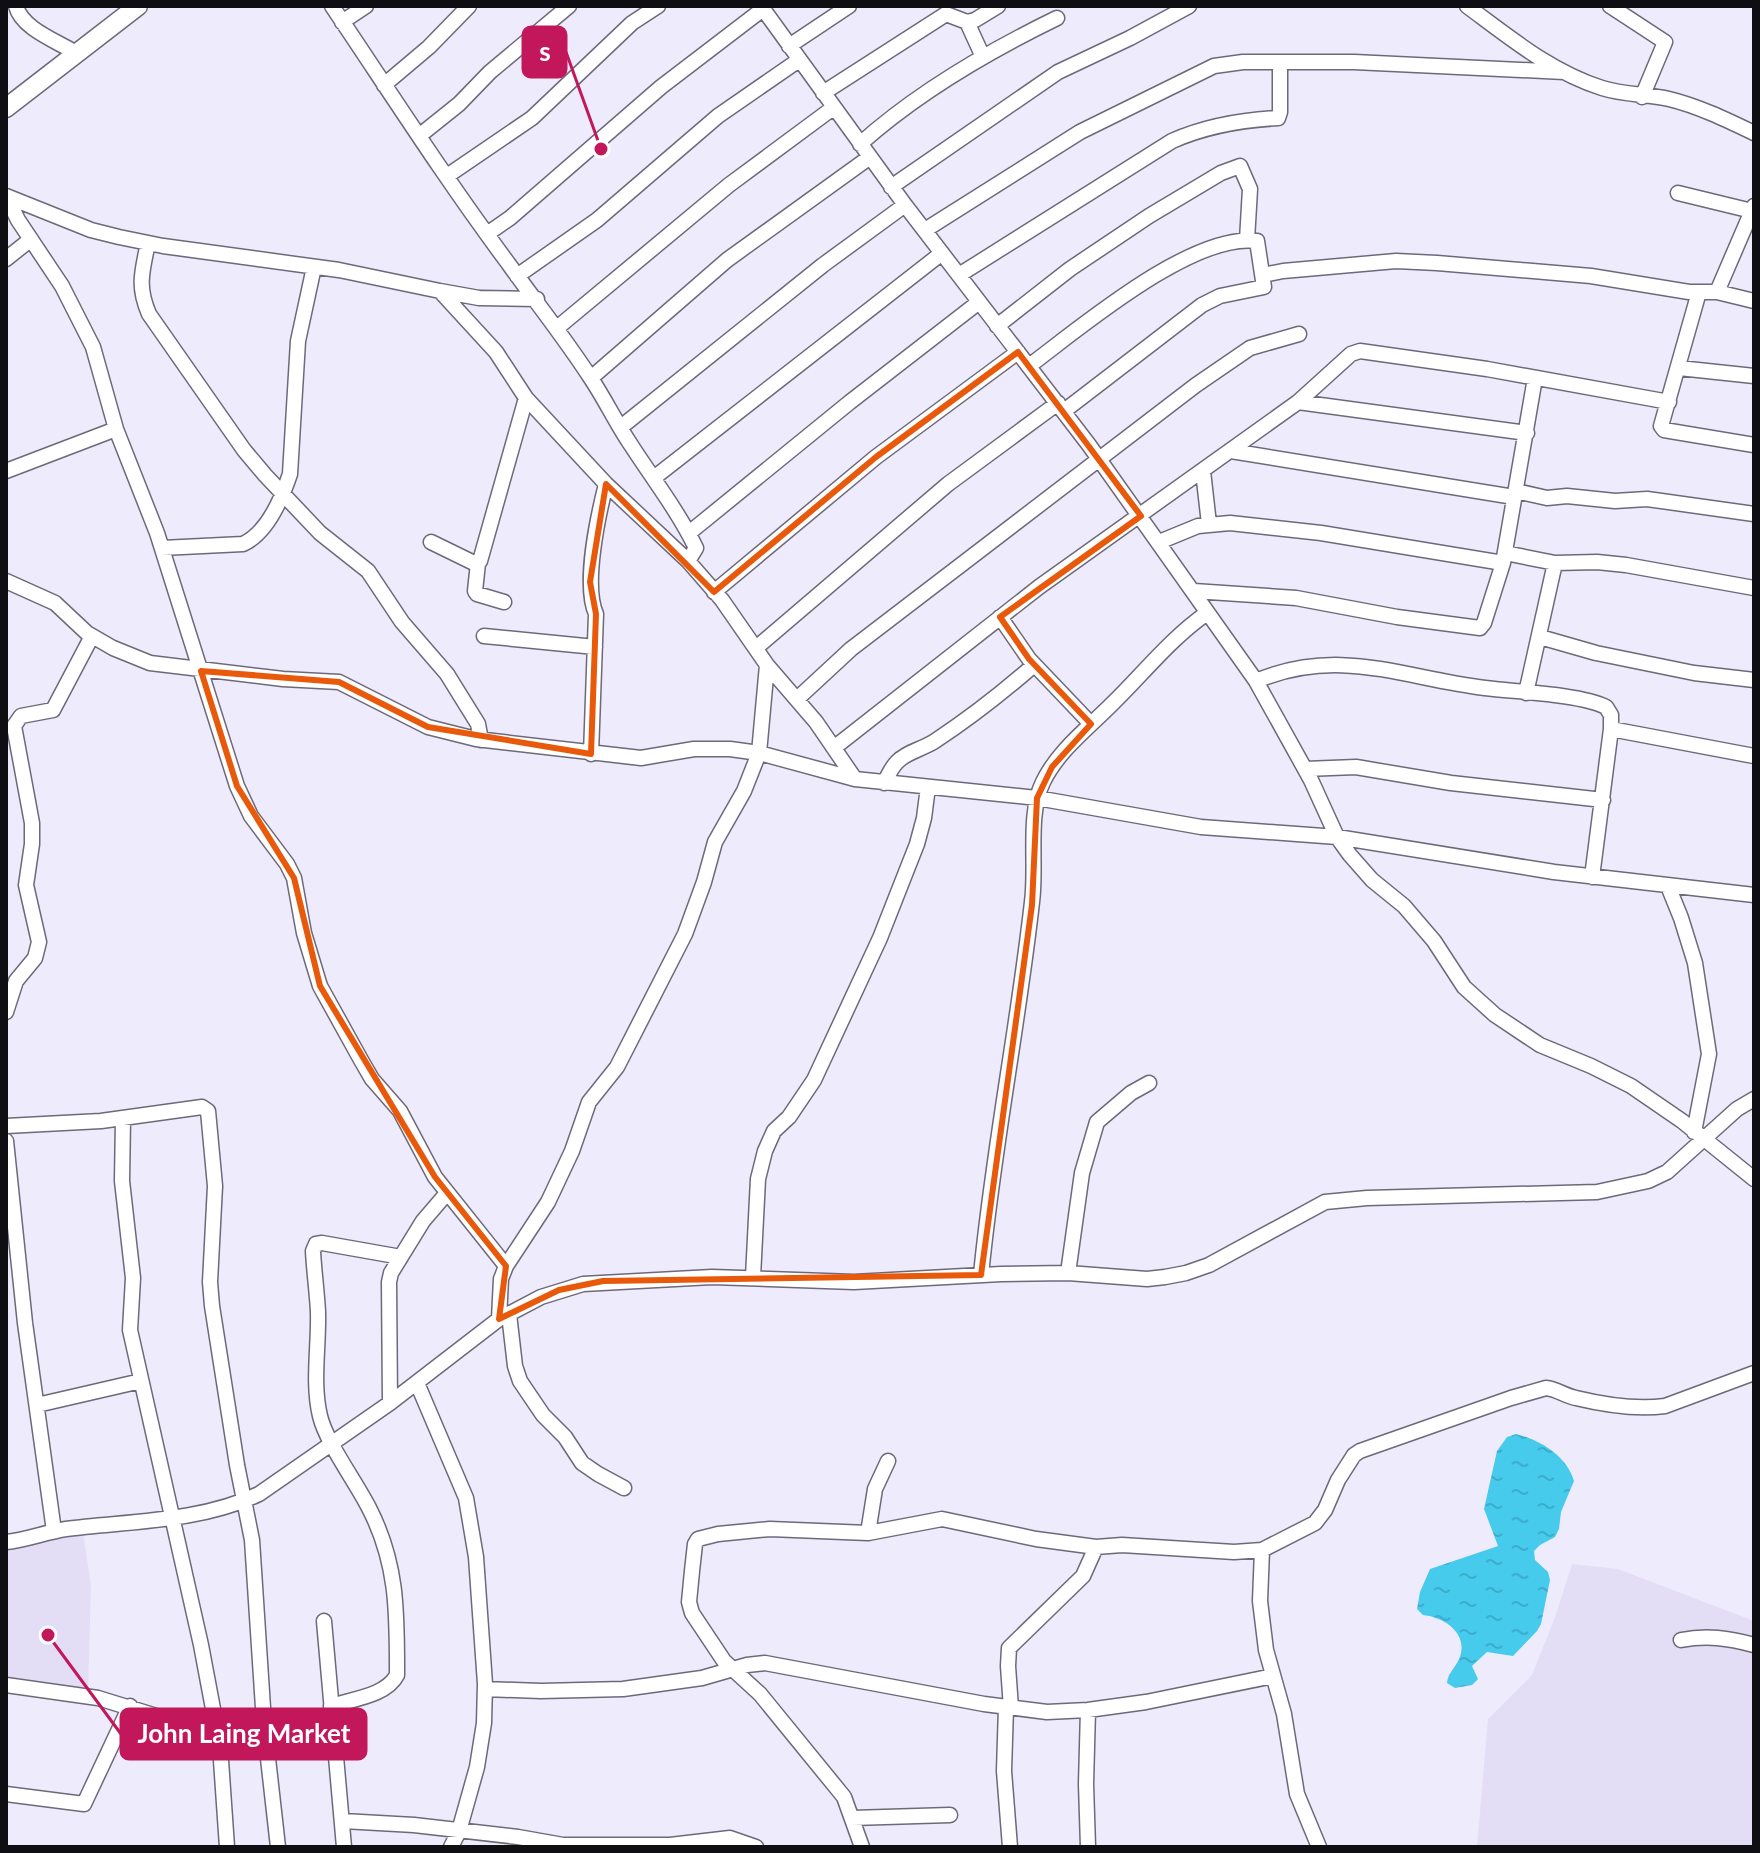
<svg xmlns="http://www.w3.org/2000/svg" width="1760" height="1853" viewBox="0 0 1760 1853" font-family="Lato,sans-serif">
<style>
.built{fill:#e3def6}
.water{fill:url(#water-ripples)}
.lines{fill:none;stroke-linecap:round;stroke-linejoin:round}
.minor-casing{stroke:#6d6979;stroke-width:17}
.major-casing{stroke:#6d6979;stroke-width:21}
.minor{stroke:#fff;stroke-width:14}
.major{stroke:#fff;stroke-width:18}
.marked{fill:none;stroke:#e8590c;stroke-width:6;stroke-linejoin:round}
.leader{fill:none;stroke:#c2185b;stroke-width:3}
.callout-dot{fill:#c2185b;stroke:#fff;stroke-width:3}
.callout{fill:#c2185b;stroke:#c2185b;stroke-width:3}
.callout-label{font-size:26px;text-anchor:middle;font-weight:bold;fill:#fff}
</style>
<defs>
<pattern id="water-ripples" width="26" height="14" patternUnits="userSpaceOnUse" patternTransform="scale(2)"><rect width="26" height="14" fill="#46cbed"/><path d="M2 4q2-2 4 0t4 0M15 11q2-2 4 0t4 0" fill="none" stroke="#3cadca"/></pattern>
</defs>
<rect width="100%" height="100%" fill="#eeebfd"/>
<path class="built" d="M83,1532L91,1586L88,1692L6,1683V1549L12,1550L60,1534Z
M1572,1564L1618,1569L1754,1621V1847H1477L1488,1719L1532,1675L1555,1617Z"/>
<path class="water" d="M1516,1434C1540,1440 1567,1456 1574,1481L1561,1512L1559,1529L1555,1537L1540,1545L1534,1551L1535,1560L1548,1572L1550,1580L1541,1624L1537,1631L1513,1656L1487,1652L1472,1666L1478,1679L1472,1685L1455,1688L1447,1683C1448,1673 1455,1668 1459,1659C1470,1634 1444,1617 1423,1615L1417,1609L1420,1592L1430,1569L1498,1546L1484,1509L1497,1451L1507,1437Z"/>
<g class="lines">
<defs>
<path id="minor" d="M16,6C22,29 57,41 76,53
M332,6C390,92 446,180 508,263C535,301 564,337 590,377C605,399 616,423 631,445C653,479 678,511 696,548L688,561
M761,6L905,205L1089,445L1256,681L1311,780L1337,837L1350,855L1372,880L1404,906L1434,941L1464,987L1495,1015L1540,1045L1591,1066L1631,1086L1682,1121L1754,1179
M1467,6C1509,37 1551,72 1602,88C1624,95 1647,94 1669,99C1698,106 1727,120 1754,133
M1610,6L1665,42L1642,97
M342,22L366,6
M967,22L975,20L998,6
M789,46L849,6
M384,85L429,47L469,6
M823,93L946,14L967,22L983,57
M419,136L459,104L490,72L569,6
M860,144C918,92 987,52 1057,18
M447,176L532,118L632,23L658,6
M891,187L1058,72L1130,38L1189,6
M1678,193L1752,211
M6,196L91,230L119,237L163,246L339,270L440,291L496,352L526,398L606,484L688,561L722,600L767,665L759,753L744,791L715,842L704,882L685,934L617,1067L589,1102L572,1151L548,1202L506,1266L501,1279L499,1319
M7,198L18,220L62,286L93,347L116,429L157,533L237,786L251,816L287,864L294,878L304,933L320,986L361,1060L372,1079L400,1111L435,1177L506,1266
M925,230L1080,132L1214,66L1243,62H1354L1564,72
M487,234L510,218L661,87L763,9
M148,243C142,272 137,286 149,314L244,450L265,475L320,533L368,571L402,622L447,674L478,724L481,740
M6,259L30,240
M959,275L1172,141C1206,126 1240,120 1278,118L1280,112V63
M1263,275L1283,271L1396,261L1437,263L1591,276L1689,292H1717L1754,301
M517,276L597,220L718,116L799,60
M440,291L479,298L537,299
M1699,292L1661,426L1664,430L1754,445
M1717,292L1754,206
M997,326L1070,269L1149,216L1221,173L1240,166L1250,189L1247,240
M557,328L729,185L833,108
M1029,366C1080,328 1193,232 1257,241L1264,287L1220,296L1202,305L1064,411
M1679,368L1754,376
M591,378L727,260L870,157
M1298,402L1527,433
M621,427L823,265L905,205
M1231,451L1514,497
M6,471L116,429
M1203,471L1209,524
M655,477L942,253
M1516,491L1547,498L1567,496L1615,501L1647,499L1754,514
M689,533L850,402L979,302
M431,542L474,563L480,561L526,398
M1159,542L1198,526L1230,523L1321,533L1503,563
M162,548L243,544C267,533 282,498 290,474L298,341L314,267
M1505,553L1555,563L1597,562L1626,565L1754,588
M478,563L475,591L477,594L504,602
M6,581L55,603L87,633L113,648L150,663L283,679L339,682L428,727L476,739L641,758L694,749H730L759,753L855,779L1037,798L1201,827L1337,837L1554,872L1754,895
M1194,591L1296,598L1397,617L1480,628L1484,623L1503,563L1535,378
M714,592L876,457L1018,352
M1000,617L1029,659L1091,724
M484,636L595,647
M1540,637L1596,653L1694,673L1754,680
M756,648L948,484L1058,403
M767,665L816,722L855,779
M1256,681C1340,646 1402,678 1485,688C1516,692 1580,694 1606,707L1611,715V729L1592,877
M1526,693L1555,563
M797,699L851,649L1196,385L1250,348L1299,334
M1611,729L1754,756
M835,747L1039,587L1298,402L1351,354L1360,351L1487,369L1669,402
M591,754L596,614C583,585 598,516 606,484
M1305,769L1356,767L1451,783L1603,800
M884,783C888,776 891,768 897,762C906,752 923,749 935,741C970,718 1002,693 1034,665
M1668,886L1681,918L1695,963L1709,1054L1694,1132
M6,1012L16,981L35,958L39,942L26,885L32,844V823L14,726L21,716L53,710L92,636
M123,1118L122,1181L133,1278L130,1330L201,1645L220,1746L227,1847
M6,1126L101,1121L202,1107L208,1111L215,1186L210,1282L212,1306L237,1465L252,1540L264,1723L278,1847
M6,1141L25,1323L54,1531
M1068,1273L1082,1173L1097,1122L1131,1093L1149,1083
M981,1275C993,1150 1018,1027 1032,902C1037,866 1027,814 1043,782C1058,751 1087,729 1111,705C1143,674 1170,639 1207,613
M753,1277L758,1179L765,1151L774,1131L789,1117L814,1080L880,938L917,844L924,818L928,787
M509,1314L515,1366L520,1381L543,1415L565,1437L582,1463L598,1474L624,1488
M417,1383L466,1498L476,1557L485,1684L484,1723L477,1767L459,1831L451,1847
M390,1403L389,1282L391,1273L423,1221L447,1193
M37,1405L141,1381
M868,1533L875,1489L888,1461
M6,1542C26,1540 46,1532 66,1529C130,1521 200,1522 259,1494L390,1403L499,1319L541,1297L583,1284L712,1277L854,1282L1001,1274L1068,1273L1147,1279L1165,1277L1186,1273L1209,1265L1325,1202L1367,1198L1597,1192L1648,1181L1667,1172L1737,1109L1754,1099
M1262,1550L1260,1601L1266,1650L1284,1714L1297,1794L1319,1847
M324,1621L344,1847
M1681,1640C1707,1635 1728,1638 1754,1645
M6,1685L98,1698L218,1735
M485,1689L541,1691L623,1689L702,1678L747,1665L765,1663L984,1704L1047,1712L1088,1710L1146,1702L1273,1676
M331,1706C352,1699 386,1696 397,1675C397,1614 398,1564 369,1508C356,1482 326,1442 320,1416C312,1383 319,1346 318,1312C317,1292 314,1271 313,1251L316,1244L322,1243L401,1257
M1006,1707L1004,1771L1010,1847
M1011,1708L1008,1666L1009,1648L1083,1576L1096,1547
M1088,1710L1086,1784L1088,1847
M6,1794L84,1804L130,1706
M852,1818L950,1815
M343,1821L414,1825L518,1837L563,1845H670L730,1838L756,1847
M862,1847L844,1797L760,1694L724,1661L692,1613L689,1602L692,1571L695,1544L698,1539L718,1534L770,1529L868,1533L942,1519L1036,1539L1096,1547L1122,1545L1234,1552L1262,1550L1315,1523L1325,1510L1338,1480L1354,1455L1360,1451L1511,1398L1546,1388C1557,1389 1565,1396 1576,1398C1605,1405 1635,1410 1665,1406L1754,1373"/>
<path id="major" d="M6,108L138,6"/>
</defs>
<use href="#minor" class="minor-casing"/>
<use href="#major" class="major-casing"/>
<use href="#minor" class="minor"/>
<use href="#major" class="major"/>
</g>
<path class="marked" d="M1018,352L1141,516L1000,617L1029,659L1091,724L1052,767L1037,798L1032,905L981,1275L603,1281L559,1290L499,1319L506,1266L435,1177L320,986L294,878L237,786L201,671L339,682L428,727L591,754L596,614L590,582L606,484L714,592L876,457Z"/>
<path class="leader" d="M601 149L566 52M48 1635L121 1734"/>
<g class="callout-dot">
<circle cx="601" cy="149" r="8"/>
<circle cx="48" cy="1635" r="8"/>
</g>
<g class="callout">
<rect x="523" y="27" width="43" height="50" rx="8"/>
<rect x="121" y="1709" width="245" height="50" rx="8"/>
</g>
<g class="callout-label">
<text x="545" y="61">s</text>
<text x="244" y="1743">John Laing Market</text>
</g>
<rect width="1760" height="1853" fill="none" stroke="#0f0e13" stroke-width="16"/>
</svg>
